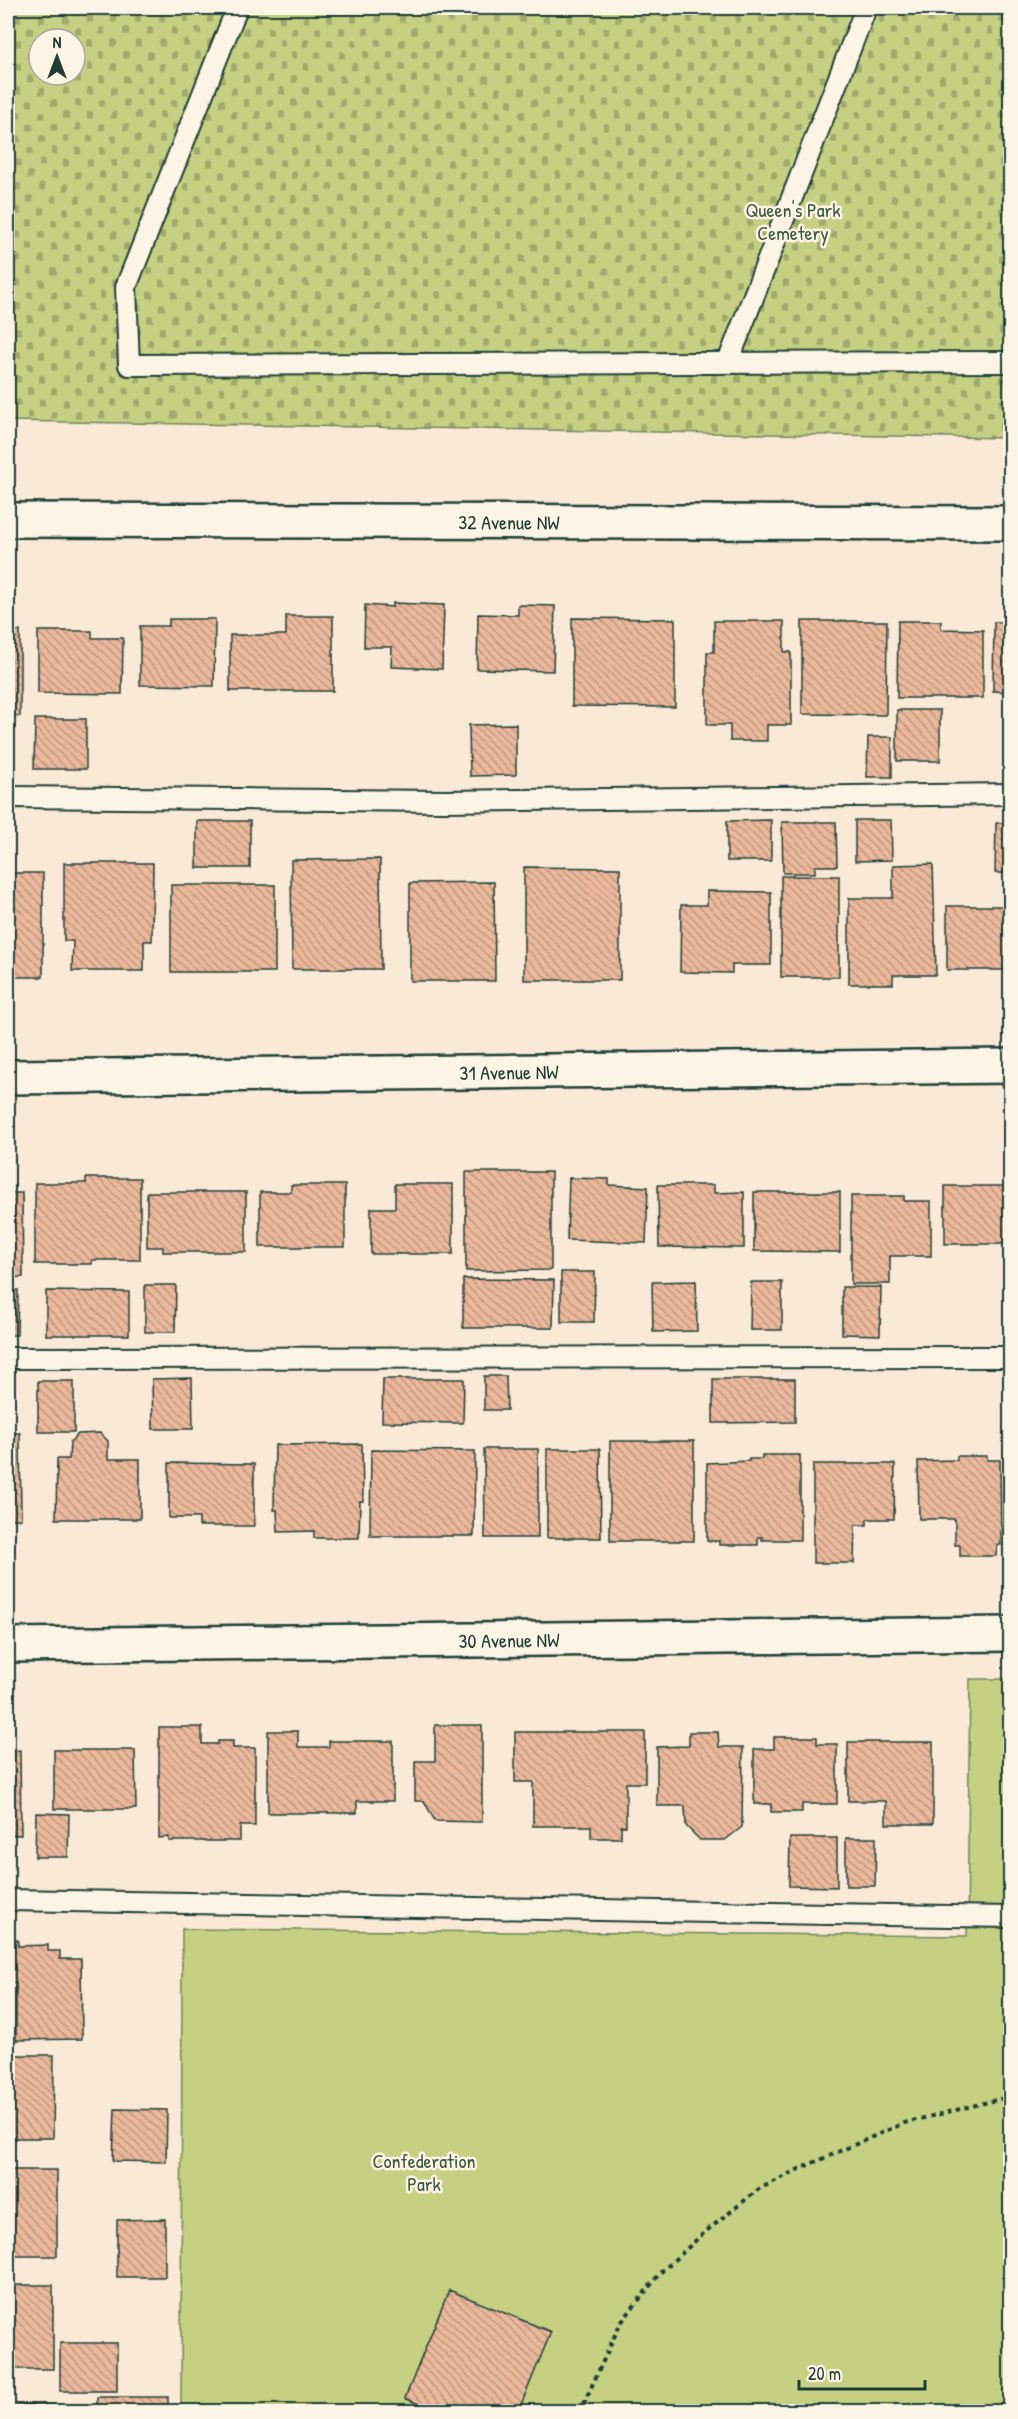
<svg xmlns="http://www.w3.org/2000/svg" width="1018" height="2419" viewBox="0 0 1018 2419" font-family="'Patrick Hand',sans-serif">
<style>
.cemetery{fill:url(#cemetery-stones);stroke:#72865c;stroke-width:1.5;fill-rule:evenodd}
.park{fill:#c5d083;stroke:#72865c;stroke-width:1.5}
.building{fill:url(#building-back-hatch);stroke:#1f3d34;stroke-width:1.5}
.lines{fill:none;stroke-linecap:round;stroke-linejoin:round}
.lane-casing{stroke:#1f3d34;stroke-width:24}
.street-casing{stroke:#1f3d34;stroke-width:38}
.path{stroke:#1f3d34;stroke-width:4;stroke-dasharray:4.5 4.5;stroke-linecap:butt}
.lane{stroke:#fcf5e5;stroke-width:20}
.street{stroke:#fcf5e5;stroke-width:33}
.labels{text-anchor:middle;dominant-baseline:central;stroke-width:5;stroke-linejoin:round;paint-order:stroke}
.park-label{font-size:20px;fill:#405a44;stroke:#fcf5e5}
.street-label{font-size:20px;fill:#1f3d34;stroke:#fcf5e5}
</style>
<defs>
<pattern id="cemetery-stones" width="16" height="16" patternUnits="userSpaceOnUse" patternTransform="scale(1.5)"><rect width="16" height="16" fill="#c5d083"/><path d="M2 7V4a2 2 0 0 1 4 0v3zM10 15v-3a2 2 0 0 1 4 0v3z" fill="#9faa6c"/></pattern>
<pattern id="building-back-hatch" width="6" height="6" patternUnits="userSpaceOnUse" patternTransform="scale(1.5)"><rect width="6" height="6" fill="#ebb89c"/><path d="M-1 5l2 2M0 0l6 6M5-1l2 2" fill="none" stroke="#be9780"/></pattern>
</defs>
<rect width="100%" height="100%" fill="#f9e9d6"/>
<filter id="ink" filterUnits="userSpaceOnUse"><feTurbulence type="fractalNoise" baseFrequency=".0167" numOctaves="2"/><feDisplacementMap in="SourceGraphic" scale="12" xChannelSelector="R" yChannelSelector="G"/><feConvolveMatrix kernelMatrix="1 2 1 2 8 2 1 2 1" color-interpolation-filters="sRGB"/></filter>
<g filter="url(#ink)">
<path class="cemetery" d="M8,8H1010V438L8,421ZM39,39H75V75H39Z"/>
<path class="park" d="M970,1679H1010V2411L181,2412L182,1929L967,1936Z"/>
<path class="building" d="M393,603L444,605L442,669L391,667L392,647H364L365,605L393,607Z
M518,605L555,606L553,671L477,669L478,614L518,615Z
M286,616H333V691H230V635H286Z
M572,618L675,619V707L572,706Z
M169,619H215L214,686L140,685V626H169Z
M714,621H784V652H791V725H767V741H730V725H707V652H714Z
M802,621H887L886,715L802,714Z
M898,621H941V629L983,630V698H897Z
M994,622H1010V692L993,691Z
M8,631H20V716H8Z
M38,631H92V638H123L122,694L38,693Z
M897,710H940V761H897Z
M35,719H86V769H34Z
M516,724V775L470,776L469,725Z
M868,737H892V777H867Z
M8,741H12V774H8Z
M771,820V861H727V821Z
M855,820H891L892,860L855,861Z
M197,821H250V868H197Z
M782,822H836L837,866H815V873H783Z
M996,823H1010V873H995Z
M380,859L381,969H292L291,860Z
M64,863H153L152,941H144V971H72L73,941H64Z
M933,864L936,975H893V984H849V898H893V865Z
M524,867L620,868V980H524Z
M8,873H43V977H8Z
M781,876H839V977H781Z
M494,882L495,981H410V883Z
M171,885H275V972H171Z
M707,891L771,892V965H732V973L680,972L681,905H707Z
M947,906H1010V970H947Z
M466,1172H551V1270L466,1271Z
M86,1178H140V1260H92V1264H35V1183H86Z
M569,1178L609,1179V1185L648,1187L646,1243L567,1240Z
M395,1184H453V1254H371V1208H395Z
M291,1185H345V1247H260V1192H291Z
M658,1185H714V1193L744,1192V1248L659,1247Z
M945,1186H1010V1244H945Z
M147,1192H246V1252H163V1247H147Z
M754,1192H840V1252L754,1251Z
M8,1193H22L23,1277L8,1278Z
M851,1196H904V1201H931V1256H890V1284H851Z
M561,1272H595L594,1322H561Z
M463,1279L554,1280L553,1328H463Z
M696,1281L697,1331L653,1332L652,1282Z
M751,1282H782V1330H750Z
M145,1285H176L175,1332H145Z
M842,1287H881L880,1335L842,1334Z
M8,1290H18L17,1335H8Z
M46,1291L129,1292V1335H46Z
M484,1376H506L507,1410H484Z
M8,1378H10L9,1409H8Z
M192,1378L193,1429H153L152,1379Z
M383,1379H464L463,1423L382,1422Z
M713,1379H795V1422L713,1423Z
M38,1381H74V1432H38Z
M8,1433H20L21,1519H8Z
M100,1433L108,1441V1459H140V1519H56L57,1459H69L70,1442L78,1434Z
M610,1441H694V1541H610Z
M362,1444L363,1501H360L359,1538H314V1531L278,1532L277,1510H274L275,1445Z
M484,1449H538V1538H485Z
M547,1449H600L601,1538H547Z
M371,1450L475,1451L474,1536H370Z
M762,1455H800V1540H762V1537H758V1545H719V1541H707V1463L749,1461V1459H762Z
M957,1456H987V1460H1000L1001,1545H997L996,1556H960V1545H955V1519H919L918,1461L957,1460Z
M169,1463L254,1464V1526H199V1518H169Z
M813,1464H895L894,1519H867V1525H855L854,1563H813Z
M435,1725H482V1822L435,1821L424,1801H415V1761H435Z
M159,1727H202V1744H218V1741H233V1748H255V1826H240V1841H169V1837L159,1838Z
M268,1731H298V1747H329V1741H393V1801H357V1813H268Z
M515,1732H645V1783H626V1826H621V1838H591V1826H533V1782H515Z
M689,1732H718L719,1747H743L742,1827L725,1840H700L686,1826L685,1806H657V1747L689,1746Z
M774,1737H817V1744H837V1804H802V1812H771V1804H754V1749H774Z
M848,1742H933V1824H886V1801H848Z
M20,1750L21,1835H8V1751Z
M54,1750H135L136,1809H54Z
M36,1813L69,1814L68,1857H35Z
M790,1838H837V1887L789,1886Z
M846,1838H876L875,1886H846Z
M8,1940H18V1946L48,1945V1951H60V1959H81L82,2039L16,2040V1983H8Z
M8,2055H54L53,2138H8Z
M115,2109L167,2110L166,2162L113,2161Z
M8,2170H57V2256H8Z
M165,2219V2277H117V2220Z
M8,2285H53V2369H8Z
M449,2290L551,2332L518,2412H437L405,2398Z
M60,2343H117V2391H60Z
M97,2397H168V2412H97Z
M8,2405H55V2412H8Z"/>
<g class="lines">
<defs>
<path id="lane" d="M237,8L126,287L129,365L1010,362
M728,362L866,8
M8,797L446,801L1010,794
M8,1358L1010,1357
M8,1900L1010,1917"/>
<g id="street">
<path id="s1" d="M8,520L1010,523"/>
<path id="s2" d="M8,1077L1010,1066"/>
<path id="s3" d="M8,1645L1010,1634"/>
</g>
</defs>
<use href="#lane" class="lane-casing"/>
<use href="#street" class="street-casing"/>
<path class="path" d="M580,2412L620,2324L661,2272L704,2233L759,2189L799,2169L904,2123L1000,2099H1010"/>
<use href="#lane" class="lane"/>
<use href="#street" class="street"/>
</g>
</g>
<g class="labels">
<g class="park-label">
<text x="793" y="209">Queen's Park<tspan x="793" dy="23">Cemetery</tspan></text>
<text x="424" y="2160">Confederation<tspan x="424" dy="23">Park</tspan></text>
</g>
<g class="street-label">
<text stroke="none"><textPath href="#s1" startOffset="501">32 Avenue NW</textPath></text>
<text stroke="none"><textPath href="#s2" startOffset="501">31 Avenue NW</textPath></text>
<text stroke="none"><textPath href="#s3" startOffset="501">30 Avenue NW</textPath></text>
</g>
</g>
<rect width="1018" height="2419" fill="none" stroke="#fcf5e5" stroke-width="30"/>
<rect x="15" y="15" width="988" height="2389" fill="none" stroke="#1f3d34" stroke-width="2" filter="url(#ink)"/>
<g transform="translate(57 57)"><circle r="28" fill="#fcf5e5" stroke="#a4ab9e" stroke-width="1.5"/>
<path d="M0-4.5L10 22L0 15L-10 22Z" fill="#1f3d34"/>
<text y="-9" font-size="16" font-weight="bold" text-anchor="middle" fill="#1f3d34">N</text>
</g>
<path d="M799 2380v9h126v-9" fill="none" stroke="#1f3d34" stroke-width="3"/>
<text x="808" y="2380" font-size="18" fill="#1f3d34" stroke="#fcf5e5" stroke-width="4.5" paint-order="stroke">20 m</text>
</svg>
